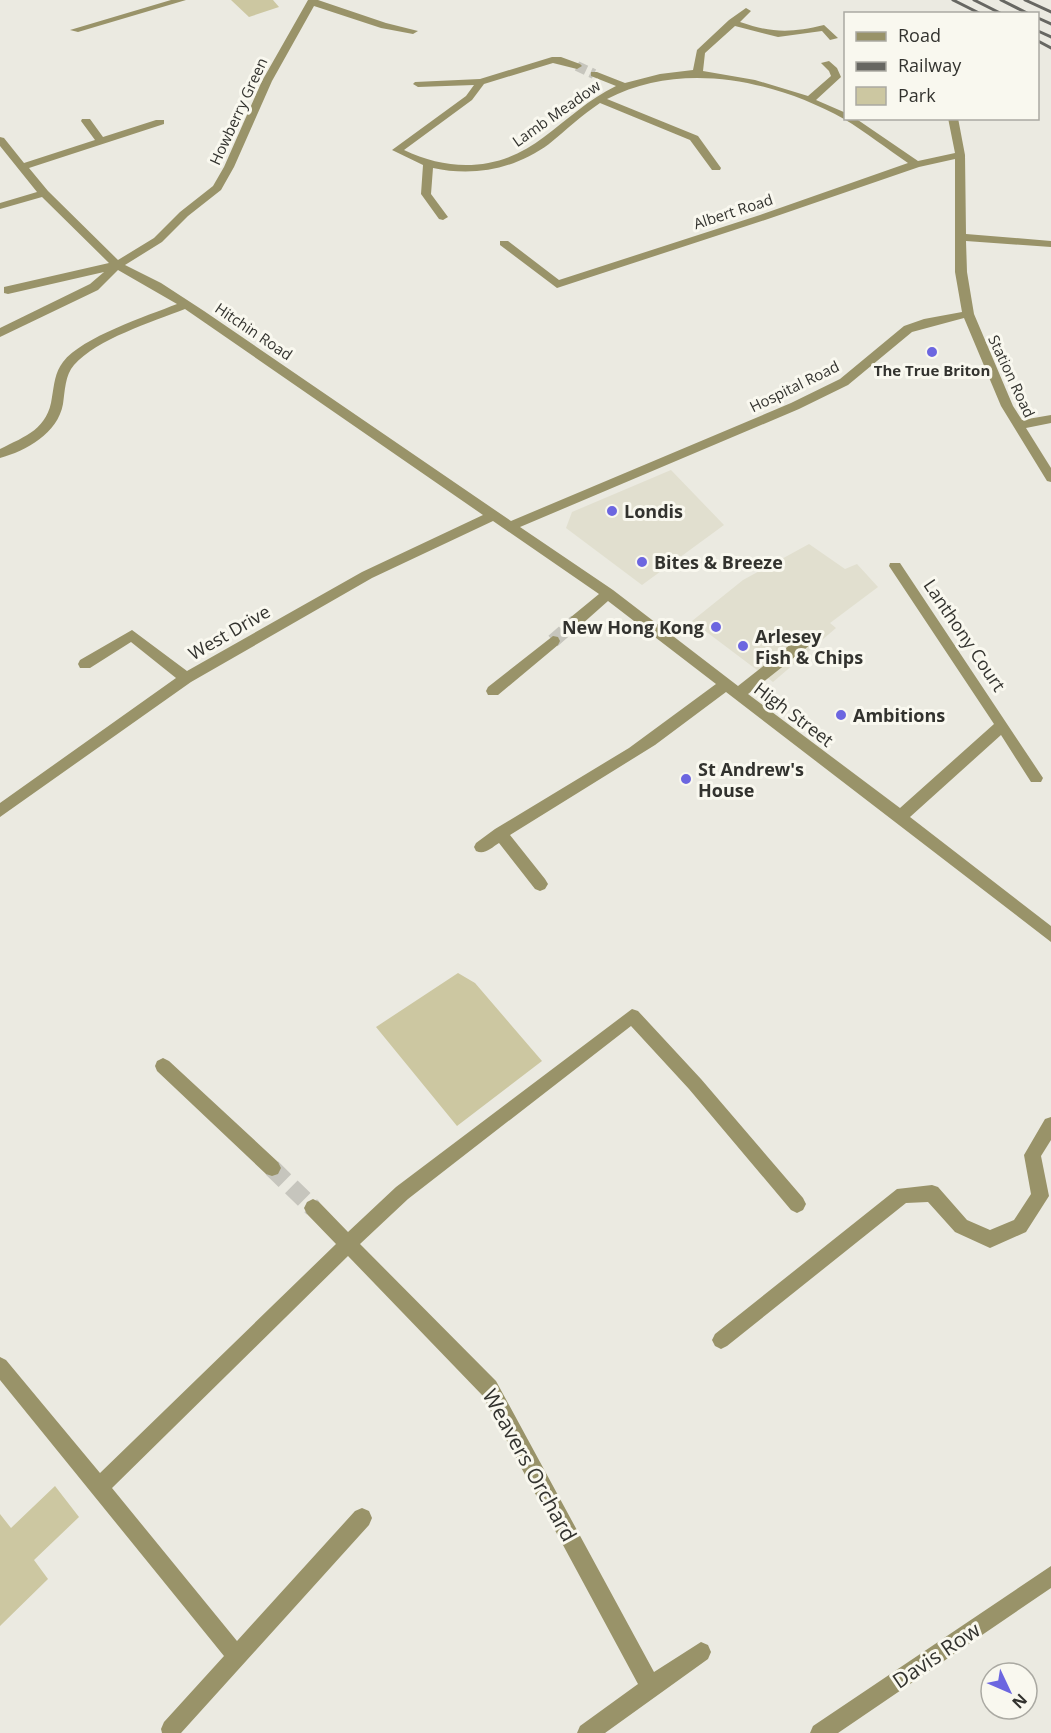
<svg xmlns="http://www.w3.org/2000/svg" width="1051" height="1733" viewBox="0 0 1051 1733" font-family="'Open Sans',sans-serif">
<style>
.built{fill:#e1dfcf}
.green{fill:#ccc7a1}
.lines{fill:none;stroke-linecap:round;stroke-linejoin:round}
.minor-tunnel-far2{stroke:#c6c5bd;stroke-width:10;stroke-dasharray:10 5;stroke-linecap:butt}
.minor-tunnel-far1{stroke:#c6c5bd;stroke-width:14;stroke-dasharray:14 7;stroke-linecap:butt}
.minor-tunnel{stroke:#c6c5bd;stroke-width:18;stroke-dasharray:18 9;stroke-linecap:butt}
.minor{fill:#999369;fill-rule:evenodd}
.rail{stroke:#676762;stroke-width:3}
.poi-dot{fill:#6c66e0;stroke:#f9f8ef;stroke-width:2}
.labels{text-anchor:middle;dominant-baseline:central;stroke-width:6;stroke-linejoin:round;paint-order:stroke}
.far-street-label{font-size:15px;fill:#33332f;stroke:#f9f8ef}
.far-poi-label{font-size:15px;font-weight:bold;fill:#33332f;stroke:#f9f8ef}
.poi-label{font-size:18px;font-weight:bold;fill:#33332f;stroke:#f9f8ef;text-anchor:start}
.street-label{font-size:18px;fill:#33332f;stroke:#f9f8ef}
.near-street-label{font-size:21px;fill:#33332f;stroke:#f9f8ef}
</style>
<rect width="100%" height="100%" fill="#ebeae1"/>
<path class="built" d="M671,470L724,525L642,585L566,528L572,512Z
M809,544L845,569L857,564L878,587L830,623L836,628L773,682L692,621L743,580Z"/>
<path class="green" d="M231,0H273L279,7L249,17Z
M458,973L475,983L542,1061L457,1126L376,1027Z
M55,1486L79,1517L34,1560L48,1579L0,1626V1514L11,1528Z"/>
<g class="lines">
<path class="minor-tunnel-far2" d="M577,66L594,74"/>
<path class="minor-tunnel-far1" d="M553,641L576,621"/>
<path class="minor-tunnel" d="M272,1168L313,1208"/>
<path class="minor" d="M171,0H186L78,32L70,30Z
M308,0H318L386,23L418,31L413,34L381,28L314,6L272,81L234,167L221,190L188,216L162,242L125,265L161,283L204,311L511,521L791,403L840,379L904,326L924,319L962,312L955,272V159L919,167L768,219L557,288L500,245V241H508L559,280L760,215L908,163C887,149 866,132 844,119C774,80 681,60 607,99L698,136L721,168L720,170H712L690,140L600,103C582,115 566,130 549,144C515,169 474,177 433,168L431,194L448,217L443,220L439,219L421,194L423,165L392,150L466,96L474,85L418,87L413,84L415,82L480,79L552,57H561L580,64L582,66L577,69L553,63L484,84L472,100L404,150C452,173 502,170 544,137C568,119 589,99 616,86L591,76V72H597L625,83L660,74L693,70L697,50L729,20L746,8L751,11L740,22C772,33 791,33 824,25L838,38L830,40L822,31L778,37L735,26L705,53L703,71L755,80L808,96L831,76L829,71L821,63L829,61L837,68L841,77L816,100L846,113V118H855L918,161L955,153L948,118H958L965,155L966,234L1051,241V247L966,241L967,272L974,314L1013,406L1022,420L1051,415V423L1026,428L1051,468V482L1047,481L1001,406L964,318L912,332L848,385L799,409L520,527L613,590L738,686L805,633H815L817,637L815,641L748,694L900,808L994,724L889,566L890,563H900L1043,778L1041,782H1031L1001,735L910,817L1051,926V942L726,692L655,745L510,835L545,879L548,884L545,889L540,891L535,889L499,843C491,848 485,855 476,851L474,847L476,843L495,829L629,748L716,684L608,601L581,625H571L569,621L571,617L599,594L493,521L372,578L191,682L0,817V803L176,678L131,642L90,668H80L78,664L80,660L132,630L187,671L362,572L483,515L185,309C152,322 97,339 74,365C65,375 65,391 63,404C58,433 26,451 0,458V449C26,436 48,429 52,397C54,385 55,372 63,362C82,337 147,316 177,304L118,270L98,290L0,337V328L90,284L104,272L8,294L4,293V287L109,263L42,197L0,209V203L37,192L0,146V137L4,138L24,163L95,140L81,121L82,119H90L103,137L156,120H164V124L29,168L48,191L118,260L154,238L180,212L213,186L224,167L262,81Z
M553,636L558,637L560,641L558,645L498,695H488L486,691L488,687Z
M632,1009L638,1011L701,1079L803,1198L806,1204L803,1210L797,1213L791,1210L689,1089L631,1026L408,1199L360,1244L496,1381L654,1672L701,1642L708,1645L711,1652L708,1659L605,1733H577L580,1726L638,1684L482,1395L348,1256L112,1488L237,1641L355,1511L362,1508L369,1511L372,1518L369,1525L181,1733H162L161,1729L164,1722L224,1656L0,1380V1357L6,1360L100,1473L336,1244L307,1214L304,1208L307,1202L313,1199L319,1202L348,1232L396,1187Z
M163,1058L169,1061L278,1162L281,1168L278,1174L272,1176L266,1174L157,1071L155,1066L157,1061Z
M1051,1117V1140L1041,1156L1049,1196L1026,1232L990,1248L955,1232L928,1202L906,1203L727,1346L721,1349L715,1346L712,1340L715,1334L897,1189L932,1185L938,1187L967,1220L990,1230L1014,1220L1031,1194L1024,1155L1045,1119Z
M1051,1566V1588L838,1733H810L813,1726Z"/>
<path class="rail" d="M953,0L981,14
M974,0L1002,14
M1001,0L1029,14
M1025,0L1051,12
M1038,18L1051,24
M1038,31L1051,37
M1038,41L1051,48"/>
</g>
<g class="poi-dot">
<circle cx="932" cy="352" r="6"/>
<circle cx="612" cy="511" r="6"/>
<circle cx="642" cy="562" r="6"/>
<circle cx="716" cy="627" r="6"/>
<circle cx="743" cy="646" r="6"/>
<circle cx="841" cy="715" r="6"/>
<circle cx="686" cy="779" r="6"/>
</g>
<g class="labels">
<g class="far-street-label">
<text transform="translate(238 111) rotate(-65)">Howberry Green</text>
<text transform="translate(556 113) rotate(-35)">Lamb Meadow</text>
<text transform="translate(733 211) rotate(-18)">Albert Road</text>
<text transform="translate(254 331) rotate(34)">Hitchin Road</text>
<text transform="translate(1012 376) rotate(65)">Station Road</text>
<text transform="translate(794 386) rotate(-26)">Hospital Road</text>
</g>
<g class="far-poi-label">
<text x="932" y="370">The True Briton</text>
</g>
<g class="poi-label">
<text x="624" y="511">Londis</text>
<text x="654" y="562">Bites &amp; Breeze</text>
<text x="704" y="627" text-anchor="end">New Hong Kong</text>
<text x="755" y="636">Arlesey<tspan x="755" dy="21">Fish &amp; Chips</tspan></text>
<text x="853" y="715">Ambitions</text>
<text x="698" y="769">St Andrew's<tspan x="698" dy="21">House</tspan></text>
</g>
<g class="street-label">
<text transform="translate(229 632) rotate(-30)">West Drive</text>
<text transform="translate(965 635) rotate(56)">Lanthony Court</text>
<text transform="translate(794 714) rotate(37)">High Street</text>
</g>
<g class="near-street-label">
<text transform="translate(530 1465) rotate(61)">Weavers Orchard</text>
<text transform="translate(936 1655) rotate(-34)">Davis Row</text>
</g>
</g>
<rect x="844" y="12" width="195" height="108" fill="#f9f8ef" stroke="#aaa9a2" stroke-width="1.5"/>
<rect x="856" y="32" width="30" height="9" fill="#999369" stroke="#aaa9a2" stroke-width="1.5"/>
<text x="898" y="42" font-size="18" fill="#33332f">Road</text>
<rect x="856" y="62" width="30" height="9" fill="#676762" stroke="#aaa9a2" stroke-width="1.5"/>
<text x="898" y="72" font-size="18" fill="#33332f">Railway</text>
<rect x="856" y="87" width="30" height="18" fill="#ccc7a1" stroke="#aaa9a2" stroke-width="1.5"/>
<text x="898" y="102" font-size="18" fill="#33332f">Park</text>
<g transform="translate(1009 1691) rotate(134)"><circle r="28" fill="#f9f8ef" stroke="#aaa9a2" stroke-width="1.5"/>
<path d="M0-4.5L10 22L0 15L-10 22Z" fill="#6c66e0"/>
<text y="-9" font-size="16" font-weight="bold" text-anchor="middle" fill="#33332f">N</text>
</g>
</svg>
